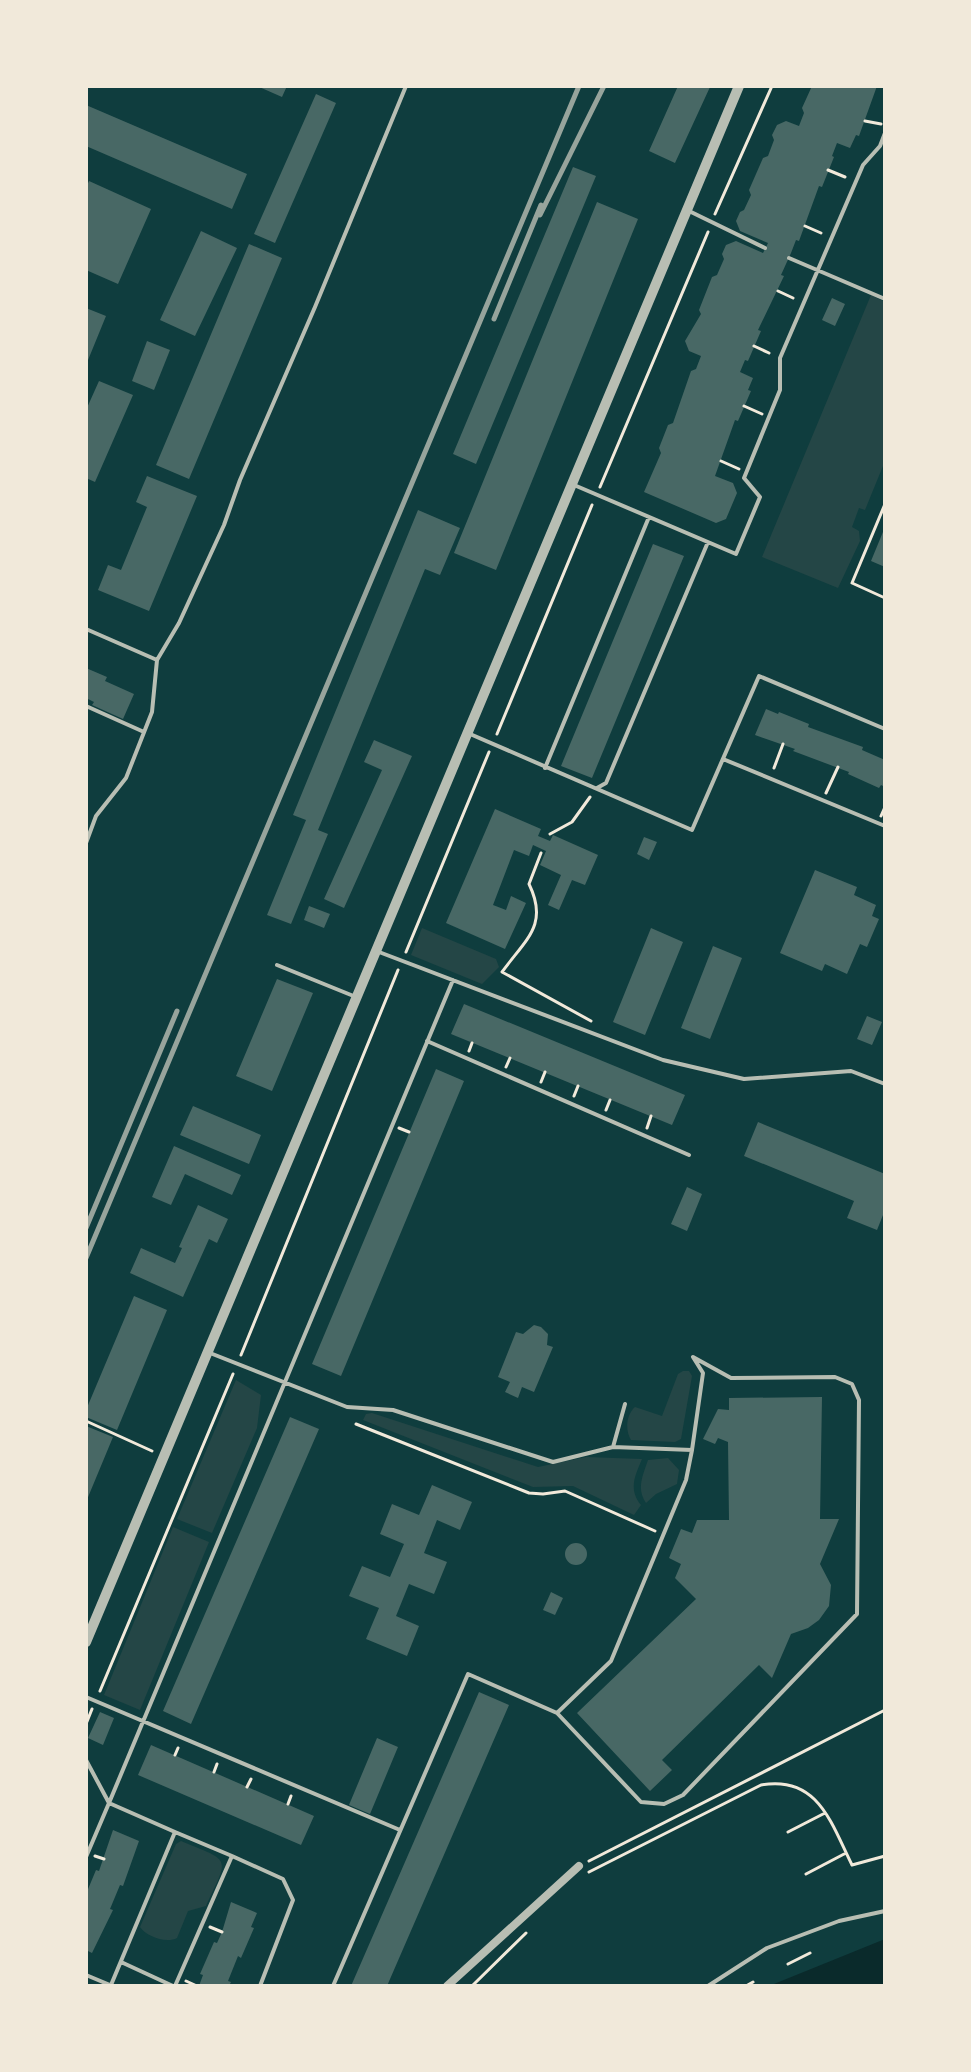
<svg xmlns="http://www.w3.org/2000/svg" width="971" height="2072" viewBox="0 0 971 2072" font-family="'IBM Plex Serif',serif">
<style>
.green{fill:#244646}
.water{fill:#0a2a2b}
.building{fill:#486865}
.lines{fill:none;stroke-linecap:round;stroke-linejoin:round}
.path{stroke:#f1e9da;stroke-width:3}
.service{stroke:#b8beb3;stroke-width:4}
.minor{stroke:#b8beb3;stroke-width:8}
.tertiary{stroke:#b8beb3;stroke-width:10}
.rail{stroke:#97a49c;stroke-width:5}
</style>
<rect width="100%" height="100%" fill="#0f3d3e"/>
<path class="green" d="M871,295L885,302V461L865,510L859,508L852,527L859,531L860,541L838,588L762,557Z
M422,928L496,959L499,967L482,984L411,955Z
M683,1371H689L692,1376L681,1439L675,1442L631,1440C625,1430 626,1415 635,1407L662,1416L678,1374Z
M236,1380L261,1395L257,1428L212,1533L177,1519Z
M372,1413L538,1467L586,1457L642,1459C635,1476 628,1489 641,1505L634,1515L573,1486L533,1487L363,1420L366,1414Z
M668,1458L679,1470L677,1484L656,1494L646,1503C636,1489 643,1475 648,1460Z
M173,1527L209,1542L140,1710L104,1695Z
M181,1841C232,1862 229,1856 206,1906L188,1911L177,1938C166,1944 146,1936 140,1927L176,1844Z"/>
<path class="water" d="M885,1939V1986H769Z"/>
<path class="building" d="M257,86H287L282,97Z
M678,86L710,87L675,163L649,151Z
M812,86H877L859,136L856,135L850,148L837,143L832,156L834,157L822,187L819,186L799,241L796,240L791,253L781,275L784,276L758,330L761,331L748,361L745,360L740,372L753,378L748,390L751,391L738,421L735,420L715,476L733,483L737,493L726,519L716,523L644,492L661,453L659,448L668,425L673,423L691,371L696,369L701,356L689,351L685,341L701,314L699,310L712,277L717,275L724,259L722,254L726,245L736,241L763,253L768,243L740,231L736,221L740,212L744,210L751,195L749,190L763,158L768,156L774,140L772,135L777,125L786,121L799,126L804,113L802,108Z
M316,94L336,103L275,243L254,234Z
M86,105L247,174L232,209L86,146Z
M573,167L596,176L476,464L453,454Z
M89,181L151,209L118,284L86,270V188Z
M597,202L638,219L496,570L454,553Z
M201,231L237,248L195,336L160,320Z
M249,244L282,258L189,479L156,465Z
M832,298L845,304L835,326L822,320Z
M86,308L106,316L86,365Z
M147,341L170,350L154,390L132,381Z
M99,381L133,395L95,482L86,478V410Z
M147,476L197,496L149,611L98,590L108,565L121,570L147,507L136,502Z
M418,510L460,528L440,575L425,569L318,830L328,834L291,924L267,915L306,820L293,815Z
M885,527V567L871,561Z
M653,544L684,556L592,778L561,766Z
M86,668L107,677L105,681L134,694L123,719L92,705L94,702L86,698Z
M766,709L778,714L779,712L809,724L808,727L863,747L862,750L885,760V787L881,785L879,788L848,774L849,772L793,751L795,749L755,735Z
M374,740L412,756L344,908L324,899L382,770L364,762Z
M495,809L541,829L538,836L550,841L553,835L598,855L585,885L572,880L559,910L548,905L561,875L540,865L546,851L533,845L529,856L514,850L493,905L506,910L511,896L526,903L505,949L446,923Z
M644,837L657,842L649,860L637,854Z
M815,870L857,887L854,895L876,905L872,916L879,919L867,947L860,944L847,974L825,964L822,971L780,953Z
M309,906L330,914L324,928L304,920Z
M651,928L683,942L645,1035L613,1022Z
M713,946L742,958L710,1039L681,1028Z
M277,979L313,993L272,1091L236,1076Z
M464,1004L685,1095L672,1125L451,1034Z
M867,1016L882,1022L872,1045L857,1039Z
M436,1069L464,1081L341,1376L312,1364Z
M193,1106L261,1135L249,1164L180,1135Z
M758,1122L885,1174V1210L877,1230L847,1218L854,1201L744,1156Z
M174,1146L241,1175L232,1195L185,1174L171,1205L152,1197Z
M687,1187L702,1194L687,1231L671,1224Z
M198,1205L228,1219L217,1243L209,1239L183,1297L130,1273L141,1248L175,1263L182,1248L179,1247Z
M134,1296L167,1310L117,1430L86,1417V1410Z
M534,1325L541,1327L548,1334L547,1345L553,1347L534,1392L522,1387L518,1398L505,1392L510,1382L498,1377L516,1332L523,1334Z
M822,1397L820,1519H839L820,1564L831,1585L829,1606L819,1620L808,1628L791,1634L772,1678L759,1665L662,1760L672,1770L650,1791L577,1713L696,1599L675,1578L681,1564L669,1558L681,1529L692,1533L697,1520H729L728,1442L718,1438L715,1444L703,1439L718,1409L729,1410V1398Z
M290,1417L319,1429L191,1724L163,1711Z
M86,1426L113,1437L86,1502Z
M432,1485L472,1502L460,1530L437,1520L424,1553L447,1562L434,1594L409,1584L396,1616L419,1626L407,1656L366,1639L379,1608L349,1596L362,1566L390,1577L404,1544L380,1534L392,1504L419,1515Z
M565 1554a11 11 0 1 1 22 0a11 11 0 1 1-22 0Z
M551,1592L563,1598L555,1615L543,1610Z
M479,1692L509,1705L387,1986H351Z
M100,1712L114,1718L103,1745L88,1738Z
M377,1738L398,1747L370,1814L349,1805Z
M151,1745L314,1816L301,1845L138,1775Z
M113,1830L139,1841L123,1886L120,1885L110,1909L113,1910L92,1953L86,1950V1894L96,1870L99,1871Z
M231,1902L257,1913L251,1927L254,1928L241,1958L238,1956L228,1981L231,1982L229,1986H199L203,1975L200,1974L214,1942L217,1943L222,1932Z"/>
<g class="lines">
<path class="path" d="M865,121L881,124
M828,170L845,177
M715,214L772,86
M805,226L821,233
M778,291L793,298
M754,346L769,353
M744,406L762,414
M721,461L739,469
M600,487L708,232
M885,504L852,583L885,598
M497,734L592,505
M774,768L783,744
M826,793L838,767
M881,816L885,807
M550,834L572,822L590,797
M541,853L529,884C549,925 526,939 502,972L591,1021
M406,952L489,752
M469,1051L472,1043
M506,1067L510,1058
M541,1082L545,1072
M574,1096L578,1086
M606,1110L610,1100
M399,1128L409,1132
M647,1128L651,1116
M241,1355L398,970
M86,1421L152,1451
M356,1424L529,1493L543,1494L565,1491L655,1531
M100,1691L233,1374
M86,1724L92,1709
M175,1755L178,1748
M214,1772L217,1764
M247,1787L251,1779
M288,1804L291,1796
M788,1832L825,1813
M95,1856L104,1859
M589,1861L885,1710
M589,1872L761,1785C818,1775 831,1823 852,1865L885,1856
M806,1874L846,1853
M210,1927L222,1932
M788,1964L810,1953
M186,1981L197,1986
M472,1986L526,1933
M746,1986L753,1982"/>
<path class="service" d="M689,211L765,248
M789,258L885,299
M574,485L736,554L760,497L744,478L780,390V358L863,165L880,146L885,133
M86,629L157,660
M86,706L144,732
M470,734L692,830L759,676L885,729
M723,759L885,826
M545,768L649,517
M597,788L606,783L708,542
M86,843L96,816L126,778L152,712L157,660L179,623L224,525L240,480L315,307L406,86
M379,952L663,1060L744,1079L851,1071L885,1084
M277,965L356,997
M427,1041L689,1155
M210,1353L347,1407L393,1410L553,1462L613,1447L625,1404
M613,1447L692,1450L703,1373L693,1357L731,1378L835,1377L852,1384L859,1400L857,1614L683,1795L664,1804L641,1802L557,1713L611,1661L686,1480L692,1450
M86,1697L400,1830
M86,1760L109,1803L86,1857
M175,1832L109,1803L453,980
M121,1962L173,1986
M86,1975L110,1985
M111,1985L175,1832L232,1856
M175,1986L232,1856L283,1879L293,1900L260,1986
M333,1986L468,1674L557,1713
M708,1986L767,1948L839,1921L885,1911"/>
<path class="minor" d="M447,1986L579,1866"/>
<path class="tertiary" d="M86,1642L739,86"/>
<path class="rail" d="M540,215L604,86
M494,319L541,205
M86,1228L177,1011
M86,1258L579,86"/>
</g>
<rect width="971" height="2072" fill="none" stroke="#f1e9da" stroke-width="176"/>
</svg>
